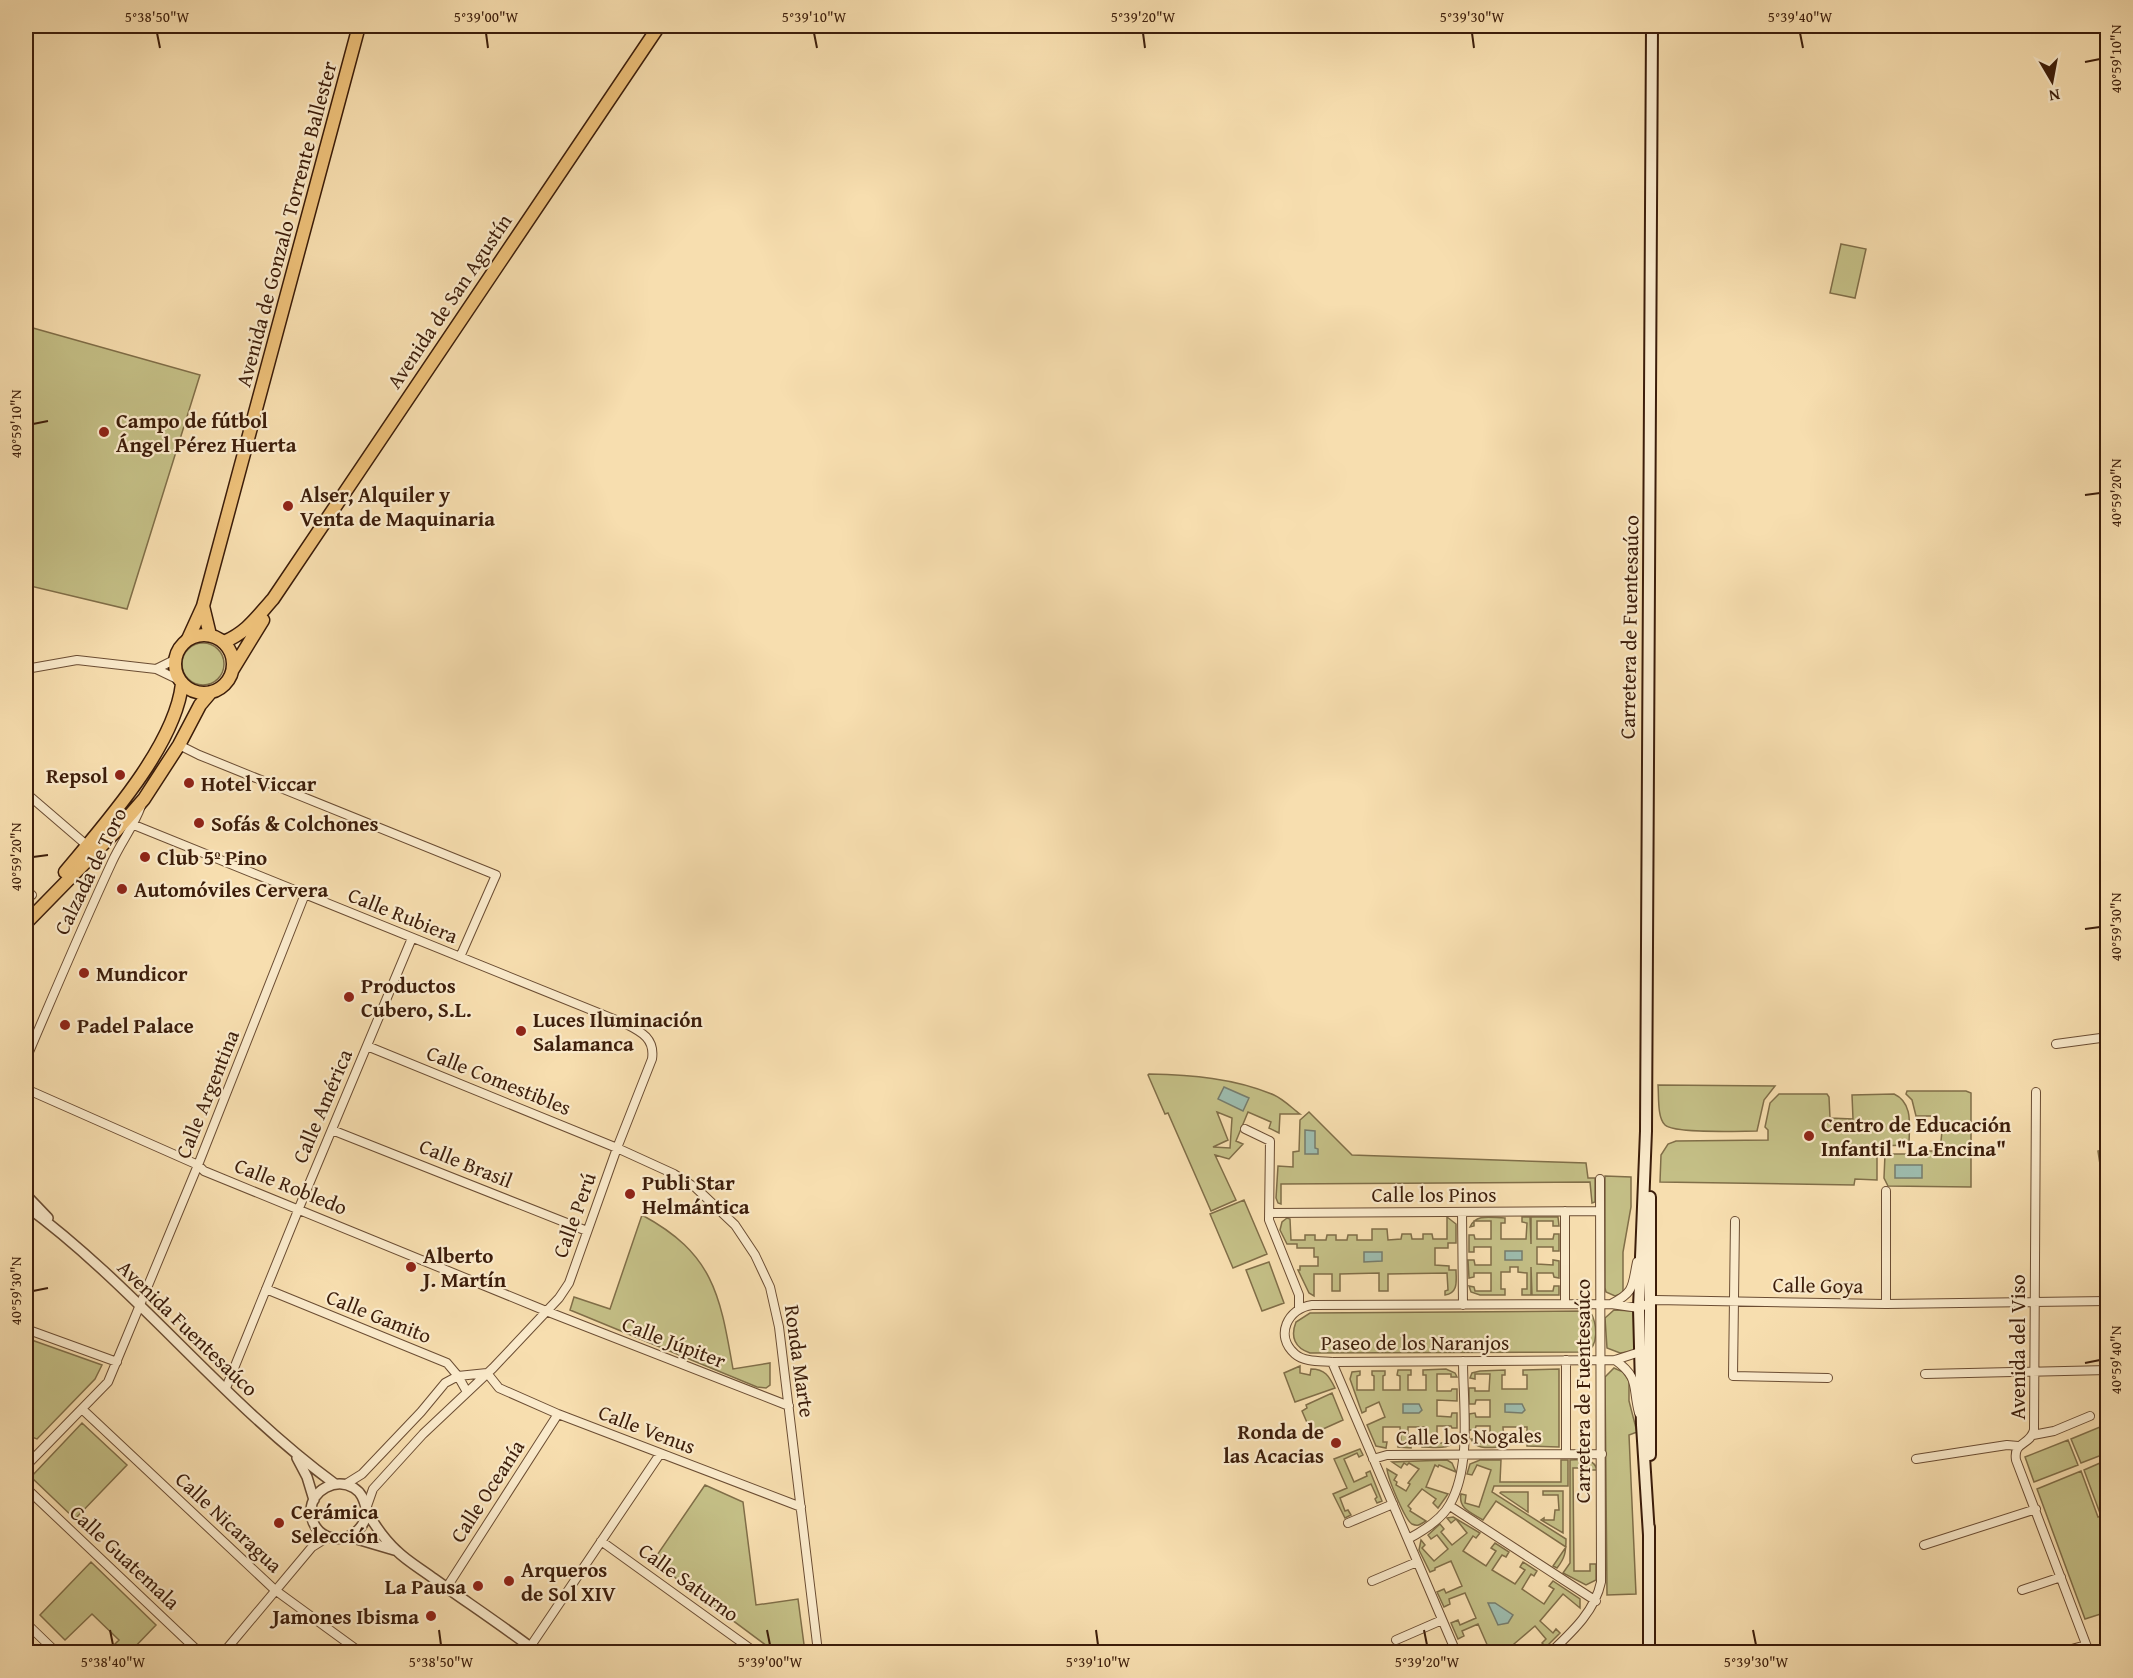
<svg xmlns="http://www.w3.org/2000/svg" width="2133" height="1678" viewBox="0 0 2133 1678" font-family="'Gentium Book Plus',serif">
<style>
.green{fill:#c4bf86;stroke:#806e48;stroke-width:1.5;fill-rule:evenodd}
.water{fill:#9dbcae;stroke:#767c6c;stroke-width:1.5}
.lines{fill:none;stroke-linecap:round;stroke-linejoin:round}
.minor-casing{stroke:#6b4d33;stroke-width:10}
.tertiary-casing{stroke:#6b4d33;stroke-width:12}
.secondary-casing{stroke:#3c1d0a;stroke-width:14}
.primary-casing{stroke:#3c1d0a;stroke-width:15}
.trunk-casing{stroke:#3c1d0a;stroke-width:15}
.minor{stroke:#faeacb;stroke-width:8}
.tertiary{stroke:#faeacb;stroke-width:9}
.secondary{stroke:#faeacb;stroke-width:10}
.primary{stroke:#ecbf78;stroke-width:12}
.trunk{stroke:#ecbf78;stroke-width:12}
.ticks{fill:none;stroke:#3c1d0a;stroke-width:2}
.poi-dot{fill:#8f2418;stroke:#faeacb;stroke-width:2}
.labels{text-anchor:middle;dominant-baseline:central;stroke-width:4.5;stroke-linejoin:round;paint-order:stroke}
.street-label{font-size:21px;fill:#3c1d0a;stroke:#faeacb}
.poi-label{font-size:21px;font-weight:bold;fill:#3c1d0a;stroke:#faeacb;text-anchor:start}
.neatline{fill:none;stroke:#3c1d0a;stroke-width:2}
.ticks-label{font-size:15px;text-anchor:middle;fill:#3c1d0a}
</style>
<rect width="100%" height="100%" fill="#f7deaf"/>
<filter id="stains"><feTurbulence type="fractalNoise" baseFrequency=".00333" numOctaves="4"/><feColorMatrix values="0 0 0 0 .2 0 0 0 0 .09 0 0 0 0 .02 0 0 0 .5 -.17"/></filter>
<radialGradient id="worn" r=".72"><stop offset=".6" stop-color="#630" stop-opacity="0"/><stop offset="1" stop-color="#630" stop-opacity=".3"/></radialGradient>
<path class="green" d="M1841,244L1866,249L1855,298L1830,293Z
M33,328L200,375L127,609L26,585V343Z
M182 664a21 21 0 1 1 42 0a21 21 0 1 1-42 0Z
M1149,1074C1191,1075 1234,1078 1274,1095C1283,1099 1292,1108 1300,1114H1280L1279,1133L1269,1128L1271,1122L1248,1112L1236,1141L1243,1144L1229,1159L1215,1155L1236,1200L1211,1211L1168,1113L1165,1114L1148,1075ZM1217,1112L1232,1118L1230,1148L1213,1147L1228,1140Z
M1658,1085L1775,1086L1764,1100L1757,1131C1740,1131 1675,1134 1665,1125C1657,1118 1659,1095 1658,1085Z
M1907,1091H1966L1971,1093V1187L1888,1186L1884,1178L1885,1154H1920L1921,1151H1940L1942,1131L1938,1130V1116H1916L1912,1100L1906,1094Z
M1779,1094H1827L1829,1097L1830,1118L1853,1119L1852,1095L1894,1094C1914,1103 1909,1127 1909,1145L1877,1146V1180L1855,1179L1854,1185L1660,1182L1661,1155L1668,1144L1676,1141L1768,1140V1130L1765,1127L1770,1103Z
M1309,1112L1352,1155L1586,1163L1588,1178H1595V1202L1592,1203L1590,1182L1281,1184V1204L1278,1203L1276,1198L1278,1166L1293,1167V1152L1299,1151L1300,1120Z
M2107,1149H2108L2107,1211L2098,1151Z
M1605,1176L1631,1177V1207L1623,1252V1293L1615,1296L1606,1292L1605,1288Z
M1244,1200L1267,1254L1233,1268L1210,1214Z
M642,1215C714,1254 720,1295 733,1369L770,1363V1385L766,1388L757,1387L570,1310L574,1297L610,1309Z
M1447,1217L1456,1224V1243H1448V1248H1435V1265L1449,1266V1270H1456C1456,1280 1459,1293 1445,1295V1291L1448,1290L1447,1273L1388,1274V1291H1379V1273L1340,1274V1291H1332V1274H1314V1296L1309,1293L1298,1270H1300V1266H1318V1257H1314V1248H1297V1244H1287L1280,1230L1282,1222L1287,1218L1290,1219L1291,1240H1305V1235H1315V1240H1326L1327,1235H1336V1240H1347L1348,1235H1357V1240H1372V1229H1387L1388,1240L1401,1239L1402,1234H1411L1412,1239H1423V1234H1432L1433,1239H1447Z
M1522,1217H1530L1531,1244V1217H1558L1559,1226H1553V1221H1537V1239H1553L1554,1234H1559V1251H1553V1247H1537V1264L1553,1265V1260L1559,1261V1278L1554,1277L1553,1273H1537V1291H1553L1554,1286H1559V1295H1532L1531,1267V1295H1522V1289H1527V1273L1518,1272V1267H1510V1272H1501V1289H1505V1295H1480L1471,1292L1469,1286L1474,1287L1475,1291H1491V1273H1474V1277L1469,1278L1468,1260H1474L1475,1265H1491V1247H1474V1252H1469V1235H1474L1475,1239H1491V1221H1474V1226L1470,1227C1476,1213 1492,1218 1505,1218V1223H1501V1239H1526L1527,1223L1522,1222Z
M1269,1262L1284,1303L1262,1311L1246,1270Z
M1614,1310L1634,1311L1635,1351L1620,1353L1607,1348L1605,1318Z
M1586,1311L1591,1313C1597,1324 1599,1347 1586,1352L1310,1353C1295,1348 1290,1337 1296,1322L1310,1313Z
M26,1338L102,1365L95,1379L37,1439L26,1435Z
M1300,1366V1373L1310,1375L1311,1369C1325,1369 1329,1376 1335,1388L1295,1402L1284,1373Z
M1614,1368L1623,1372L1629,1381V1401L1637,1432L1629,1435L1636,1594L1607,1595L1605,1377Z
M1559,1369V1447L1527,1446V1427H1503L1504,1447C1492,1447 1476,1451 1471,1439H1475L1476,1443H1490V1426H1476L1475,1430H1469V1414L1475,1413L1476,1417H1490V1400H1476L1475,1404H1469V1388H1475V1391H1489L1490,1374H1475V1379L1470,1378L1472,1373L1480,1371L1505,1370V1375H1502V1389H1527V1375H1523V1370Z
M1398,1370H1411V1375H1408V1390H1426V1375H1423V1370L1446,1369L1455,1373L1457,1377H1451V1374H1437V1391H1451L1452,1389H1457V1401L1437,1400V1416L1451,1417L1452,1413H1457V1428H1452L1451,1426H1437V1443H1452V1437H1457C1452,1451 1435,1447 1422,1447V1442L1426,1441L1425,1427H1408V1442H1411V1448L1398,1447V1442H1401L1400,1427H1383V1442H1387L1386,1448L1376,1446L1367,1425L1385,1417L1379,1402L1366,1408V1411L1362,1413L1350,1379L1352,1372L1360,1371V1375L1357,1376V1390H1374V1376L1372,1375V1371H1385V1375L1383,1376V1390H1400V1376L1397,1375Z
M1332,1393L1343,1420L1312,1434L1302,1411L1307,1408L1306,1405Z
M82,1423L127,1465L75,1519L31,1477Z
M2107,1424V1453L2081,1463L2071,1439Z
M2068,1440L2078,1465L2034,1482L2025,1457Z
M1360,1449L1363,1455L1359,1457L1357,1453L1344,1459L1354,1482L1367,1476L1366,1473L1370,1471L1382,1501L1377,1503L1375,1499L1377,1497L1371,1484L1340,1498L1345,1511L1348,1510L1351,1515L1345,1518L1333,1494L1347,1488L1334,1459Z
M1447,1460L1452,1463L1456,1472L1439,1465L1438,1467L1435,1465L1426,1487L1448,1494L1438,1508L1433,1503L1436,1499L1422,1489L1408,1506L1411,1509L1410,1511L1426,1521C1421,1524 1418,1527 1412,1524C1405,1520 1388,1479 1387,1469L1397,1475L1394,1480L1397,1482L1396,1485L1406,1491L1410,1484L1408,1483L1419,1469L1409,1463L1407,1465L1404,1463L1401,1468L1392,1462Z
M1480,1460H1501L1500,1482H1561V1460H1568V1486H1494L1492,1492L1566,1539C1566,1552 1565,1558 1557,1568L1553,1566L1566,1547L1496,1501L1483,1520C1472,1513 1458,1509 1461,1494L1466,1495L1465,1503L1479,1507L1491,1470L1477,1465L1472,1475L1467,1474L1470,1464Z
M1570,1460C1581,1460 1594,1457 1597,1470H1590V1468H1573L1574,1571H1590V1564H1596V1580L1586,1585L1563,1573L1570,1563Z
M2107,1460V1612L2085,1619L2037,1489L2081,1471L2098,1517L2101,1516L2084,1470Z
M705,1485L743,1502L756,1605L798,1599L805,1652H775L653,1561Z
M1543,1491H1563V1533L1541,1520L1544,1518V1520H1554L1555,1510H1559L1558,1495H1543Z
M1528,1492V1512L1500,1493L1501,1492Z
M1453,1517L1480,1533L1476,1538L1473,1536L1463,1551L1486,1566L1496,1551L1491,1548L1495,1543L1509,1552L1506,1557L1502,1555L1492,1570L1515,1584L1525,1570L1520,1567L1523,1562L1537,1571L1534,1576L1531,1574L1522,1589L1544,1604L1554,1589L1549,1586L1553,1581L1580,1599V1608L1563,1594L1540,1621L1553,1633L1556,1629L1560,1633L1546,1647L1542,1643L1546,1639L1535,1626L1514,1644L1521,1652H1511L1508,1648L1500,1652H1482L1489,1649L1478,1624L1462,1631L1464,1636L1458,1639L1451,1623L1458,1620L1460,1625L1476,1618L1465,1593L1449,1599L1450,1604L1444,1607L1437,1592L1444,1589L1446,1593L1462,1586L1451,1561L1435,1568V1570L1430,1572L1419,1550L1421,1540L1425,1545L1422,1548L1434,1561L1448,1549L1437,1535L1431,1539L1428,1535L1440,1524L1444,1529L1441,1532L1452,1545L1467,1533L1456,1519L1451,1523L1447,1518Z
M91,1562L156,1625L130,1652H107L119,1640L92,1614L65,1640L40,1615Z"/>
<path class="water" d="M1224,1087L1249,1098L1243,1111L1218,1099Z
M1305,1130L1315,1131V1148L1318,1149V1154H1305Z
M1895,1165H1922V1178H1895Z
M1505,1251H1522V1260H1505Z
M1364,1252H1382V1261L1364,1262Z
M1403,1404H1419L1422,1410L1419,1413H1403Z
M1505,1404H1522L1525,1410L1522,1413L1505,1412Z
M1488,1603H1495L1513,1615L1508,1623L1498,1625Z"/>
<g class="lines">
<defs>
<path id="minor" d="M174,660L156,669L179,680
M26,669L77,660L156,669
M179,745L199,755L496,875L460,957
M26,793L83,842
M134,825L626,1024C642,1032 655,1039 652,1059L617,1148L569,1283L559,1298L493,1368L423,1434L373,1489L367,1506
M26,890L32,895
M2056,1044L2108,1037
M367,1046L617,1148L674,1174L696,1188L735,1225L755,1255L770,1287L779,1327L818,1652
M26,1059C54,993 82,927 112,862C121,842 134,826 141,806
M26,1089L198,1165L204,1171L546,1311L789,1406
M2036,1092L2034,1430C2030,1446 2013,1441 2016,1460L2089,1652
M1245,1129L1270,1141L1269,1220L1299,1295V1308
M332,1130L587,1231
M1565,1211V1304
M1462,1212L1463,1305
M1269,1213L1600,1211
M1735,1221L1733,1376L1828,1378
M266,1289L447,1363L458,1376L467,1392
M1611,1304C1635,1292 1632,1286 1637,1262
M1886,1304V1191
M26,1329L117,1362
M1643,1351L1615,1360L1332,1362C1320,1361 1304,1362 1295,1354C1274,1336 1288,1308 1312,1305L1611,1304L1639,1308L1655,1300L1886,1304L2108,1301
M1566,1360V1453
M1615,1360C1640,1378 1632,1386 1639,1413
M1332,1362L1456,1652
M487,1373L499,1388L558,1414L801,1507
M1925,1374L2108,1370
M226,1388L299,1208L412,938
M82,1409L275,1590L360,1652
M2033,1435L2054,1431L2090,1416
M1373,1459L1387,1455L1602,1454
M1916,1459L2007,1445L2018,1446
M26,1466L108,1382L198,1165L305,894
M346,1484L362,1474L421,1412L445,1383L458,1376L487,1373
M26,1488L199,1652
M1450,1506L1596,1601
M1348,1523L1393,1504
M1408,1539C1423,1531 1442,1519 1450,1504C1472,1465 1463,1404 1463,1361
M601,1541L755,1652
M1924,1545L2036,1509
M1372,1581L1417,1562
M447,1587L558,1414
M2022,1590L2061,1577
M26,1623L56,1652
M1396,1640L1442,1620
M530,1647L660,1454
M224,1652L312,1547L328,1537
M1551,1652C1572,1632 1595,1611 1601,1582L1600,1179
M2061,1652L2086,1645"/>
<path id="tertiary" d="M26,1195L48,1218
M26,1206C137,1288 223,1402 335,1484
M297,1458L307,1477L314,1500
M367,1512C361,1548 312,1547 311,1511C311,1490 336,1477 354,1488C365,1495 364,1505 369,1515C376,1527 386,1541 397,1551C407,1561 421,1569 433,1578C468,1603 503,1626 537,1652
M350,1537L394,1550"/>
<path id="secondary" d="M1650,1197V1455
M1649,1527V1652
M1649,1535L1642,1425L1639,1308L1646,1131L1652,26"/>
<path id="primary" d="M203,606L210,635
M188,639L203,606L359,26"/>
<path id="trunk" d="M175 664a29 29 0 1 1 58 0a29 29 0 1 1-58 0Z
M224,642C247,632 256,618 273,599L659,26
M233,669L263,620
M65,872C105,824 175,746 182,684
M26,923L116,831L144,799L179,745L200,705L211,692"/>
</defs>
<use href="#minor" class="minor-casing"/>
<use href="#tertiary" class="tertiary-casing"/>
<use href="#secondary" class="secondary-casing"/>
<use href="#primary" class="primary-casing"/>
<use href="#trunk" class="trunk-casing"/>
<use href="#minor" class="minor"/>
<use href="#tertiary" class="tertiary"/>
<use href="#secondary" class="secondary"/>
<use href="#primary" class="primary"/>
<use href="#trunk" class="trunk"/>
</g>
<path class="ticks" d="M157,33L160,48M486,33L488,48M814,33L817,48M1143,33L1145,48M1472,33L1474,48M1800,33L1803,48M2085,62L2100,59M33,424L48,421M2085,495L2100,493M33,857L48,855M2085,929L2100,927M33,1291L48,1288M2085,1363L2100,1360M110,1630L113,1645M439,1630L441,1645M767,1630L770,1645M1096,1630L1098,1645M1424,1630L1427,1645M1753,1630L1756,1645"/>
<g class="poi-dot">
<circle cx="104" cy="432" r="6"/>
<circle cx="288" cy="506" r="6"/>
<circle cx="120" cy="775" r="6"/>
<circle cx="189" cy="783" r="6"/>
<circle cx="199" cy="823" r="6"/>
<circle cx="145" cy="857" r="6"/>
<circle cx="122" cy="889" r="6"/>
<circle cx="84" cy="973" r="6"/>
<circle cx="349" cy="997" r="6"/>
<circle cx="65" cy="1025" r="6"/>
<circle cx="521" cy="1031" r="6"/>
<circle cx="1809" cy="1136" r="6"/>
<circle cx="630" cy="1194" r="6"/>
<circle cx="411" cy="1267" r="6"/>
<circle cx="1336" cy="1443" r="6"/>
<circle cx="279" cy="1523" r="6"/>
<circle cx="509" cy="1581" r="6"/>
<circle cx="478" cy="1586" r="6"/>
<circle cx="431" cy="1616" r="6"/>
</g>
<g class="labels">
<g class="street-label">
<text transform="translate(286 224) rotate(-75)">Avenida de Gonzalo Torrente Ballester</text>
<text transform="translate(449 301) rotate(-56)">Avenida de San Agustín</text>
<text transform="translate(1629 627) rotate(-89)">Carretera de Fuentesaúco</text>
<text transform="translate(90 871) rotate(-64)">Calzada de Toro</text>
<text transform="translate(403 915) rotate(22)">Calle Rubiera</text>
<text transform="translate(499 1080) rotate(22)">Calle Comestibles</text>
<text transform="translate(207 1094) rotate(-68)">Calle Argentina</text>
<text transform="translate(322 1106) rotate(-67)">Calle América</text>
<text transform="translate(466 1163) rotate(22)">Calle Brasil</text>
<text transform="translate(291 1186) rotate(22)">Calle Robledo</text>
<text x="1434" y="1194">Calle los Pinos</text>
<text transform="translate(574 1215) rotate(-70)">Calle Perú</text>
<text transform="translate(1818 1285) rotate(1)">Calle Goya</text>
<text transform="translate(379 1316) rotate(22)">Calle Gamito</text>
<text transform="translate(188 1328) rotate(44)">Avenida Fuentesaúco</text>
<text transform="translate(674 1342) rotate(21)">Calle Júpiter</text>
<text x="1415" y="1342">Paseo de los Naranjos</text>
<text transform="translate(2017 1347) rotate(-90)">Avenida del Viso</text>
<text transform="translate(800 1361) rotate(82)">Ronda Marte</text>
<text transform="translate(1582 1391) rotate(-90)">Carretera de Fuentesaúco</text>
<text transform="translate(647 1429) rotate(21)">Calle Venus</text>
<text transform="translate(1469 1436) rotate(-1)">Calle los Nogales</text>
<text transform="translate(487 1491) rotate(-57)">Calle Oceanía</text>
<text transform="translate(229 1522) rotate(43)">Calle Nicaragua</text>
<text transform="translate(125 1557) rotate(43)">Calle Guatemala</text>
<text transform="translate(689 1582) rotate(36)">Calle Saturno</text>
</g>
<g class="poi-label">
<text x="116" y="420">Campo de fútbol<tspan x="116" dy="24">Ángel Pérez Huerta</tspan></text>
<text x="300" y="494">Alser, Alquiler y<tspan x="300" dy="24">Venta de Maquinaria</tspan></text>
<text x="108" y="775" text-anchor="end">Repsol</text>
<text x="201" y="783">Hotel Viccar</text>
<text x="211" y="823">Sofás &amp; Colchones</text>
<text x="157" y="857">Club 5º Pino</text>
<text x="134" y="889">Automóviles Cervera</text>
<text x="96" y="973">Mundicor</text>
<text x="361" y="985">Productos<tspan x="361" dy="24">Cubero, S.L.</tspan></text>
<text x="533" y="1019">Luces Iluminación<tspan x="533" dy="24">Salamanca</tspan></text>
<text x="77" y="1025">Padel Palace</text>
<text x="1821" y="1124">Centro de Educación<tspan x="1821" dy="24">Infantil "La Encina"</tspan></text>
<text x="642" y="1182">Publi Star<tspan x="642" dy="24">Helmántica</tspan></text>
<text x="423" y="1255">Alberto<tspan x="423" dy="24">J. Martín</tspan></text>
<text x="1324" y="1431" text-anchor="end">Ronda de<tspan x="1324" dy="24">las Acacias</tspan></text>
<text x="291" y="1511">Cerámica<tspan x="291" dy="24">Selección</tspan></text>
<text x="521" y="1569">Arqueros<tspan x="521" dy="24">de Sol XIV</tspan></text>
<text x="466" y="1586" text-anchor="end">La Pausa</text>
<text x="419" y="1616" text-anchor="end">Jamones Ibisma</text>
</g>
</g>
<rect width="2133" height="1678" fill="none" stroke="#f7deaf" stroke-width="66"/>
<g transform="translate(2052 81) rotate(170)" stroke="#faeacb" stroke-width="4.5" paint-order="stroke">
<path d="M0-4.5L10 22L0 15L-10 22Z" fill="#3c1d0a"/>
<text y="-9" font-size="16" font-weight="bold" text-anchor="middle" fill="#3c1d0a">N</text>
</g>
<rect x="33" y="33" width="2067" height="1612" class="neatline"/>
<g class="ticks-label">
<text x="157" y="22">5°38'50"W</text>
<text x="486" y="22">5°39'00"W</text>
<text x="814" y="22">5°39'10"W</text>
<text x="1143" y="22">5°39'20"W</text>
<text x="1472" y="22">5°39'30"W</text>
<text x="1800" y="22">5°39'40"W</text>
<text transform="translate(2116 59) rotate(-90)" y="5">40°59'10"N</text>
<text transform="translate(16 424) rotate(-90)" y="5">40°59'10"N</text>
<text transform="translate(2116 493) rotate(-90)" y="5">40°59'20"N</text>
<text transform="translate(16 857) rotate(-90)" y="5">40°59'20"N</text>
<text transform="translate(2116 927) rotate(-90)" y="5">40°59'30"N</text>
<text transform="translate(16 1291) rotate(-90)" y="5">40°59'30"N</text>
<text transform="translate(2116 1360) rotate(-90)" y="5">40°59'40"N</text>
<text x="113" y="1667">5°38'40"W</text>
<text x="441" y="1667">5°38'50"W</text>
<text x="770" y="1667">5°39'00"W</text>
<text x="1098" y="1667">5°39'10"W</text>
<text x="1427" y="1667">5°39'20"W</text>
<text x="1756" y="1667">5°39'30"W</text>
</g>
<rect width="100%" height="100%" filter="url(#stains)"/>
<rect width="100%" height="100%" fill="url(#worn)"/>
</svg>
